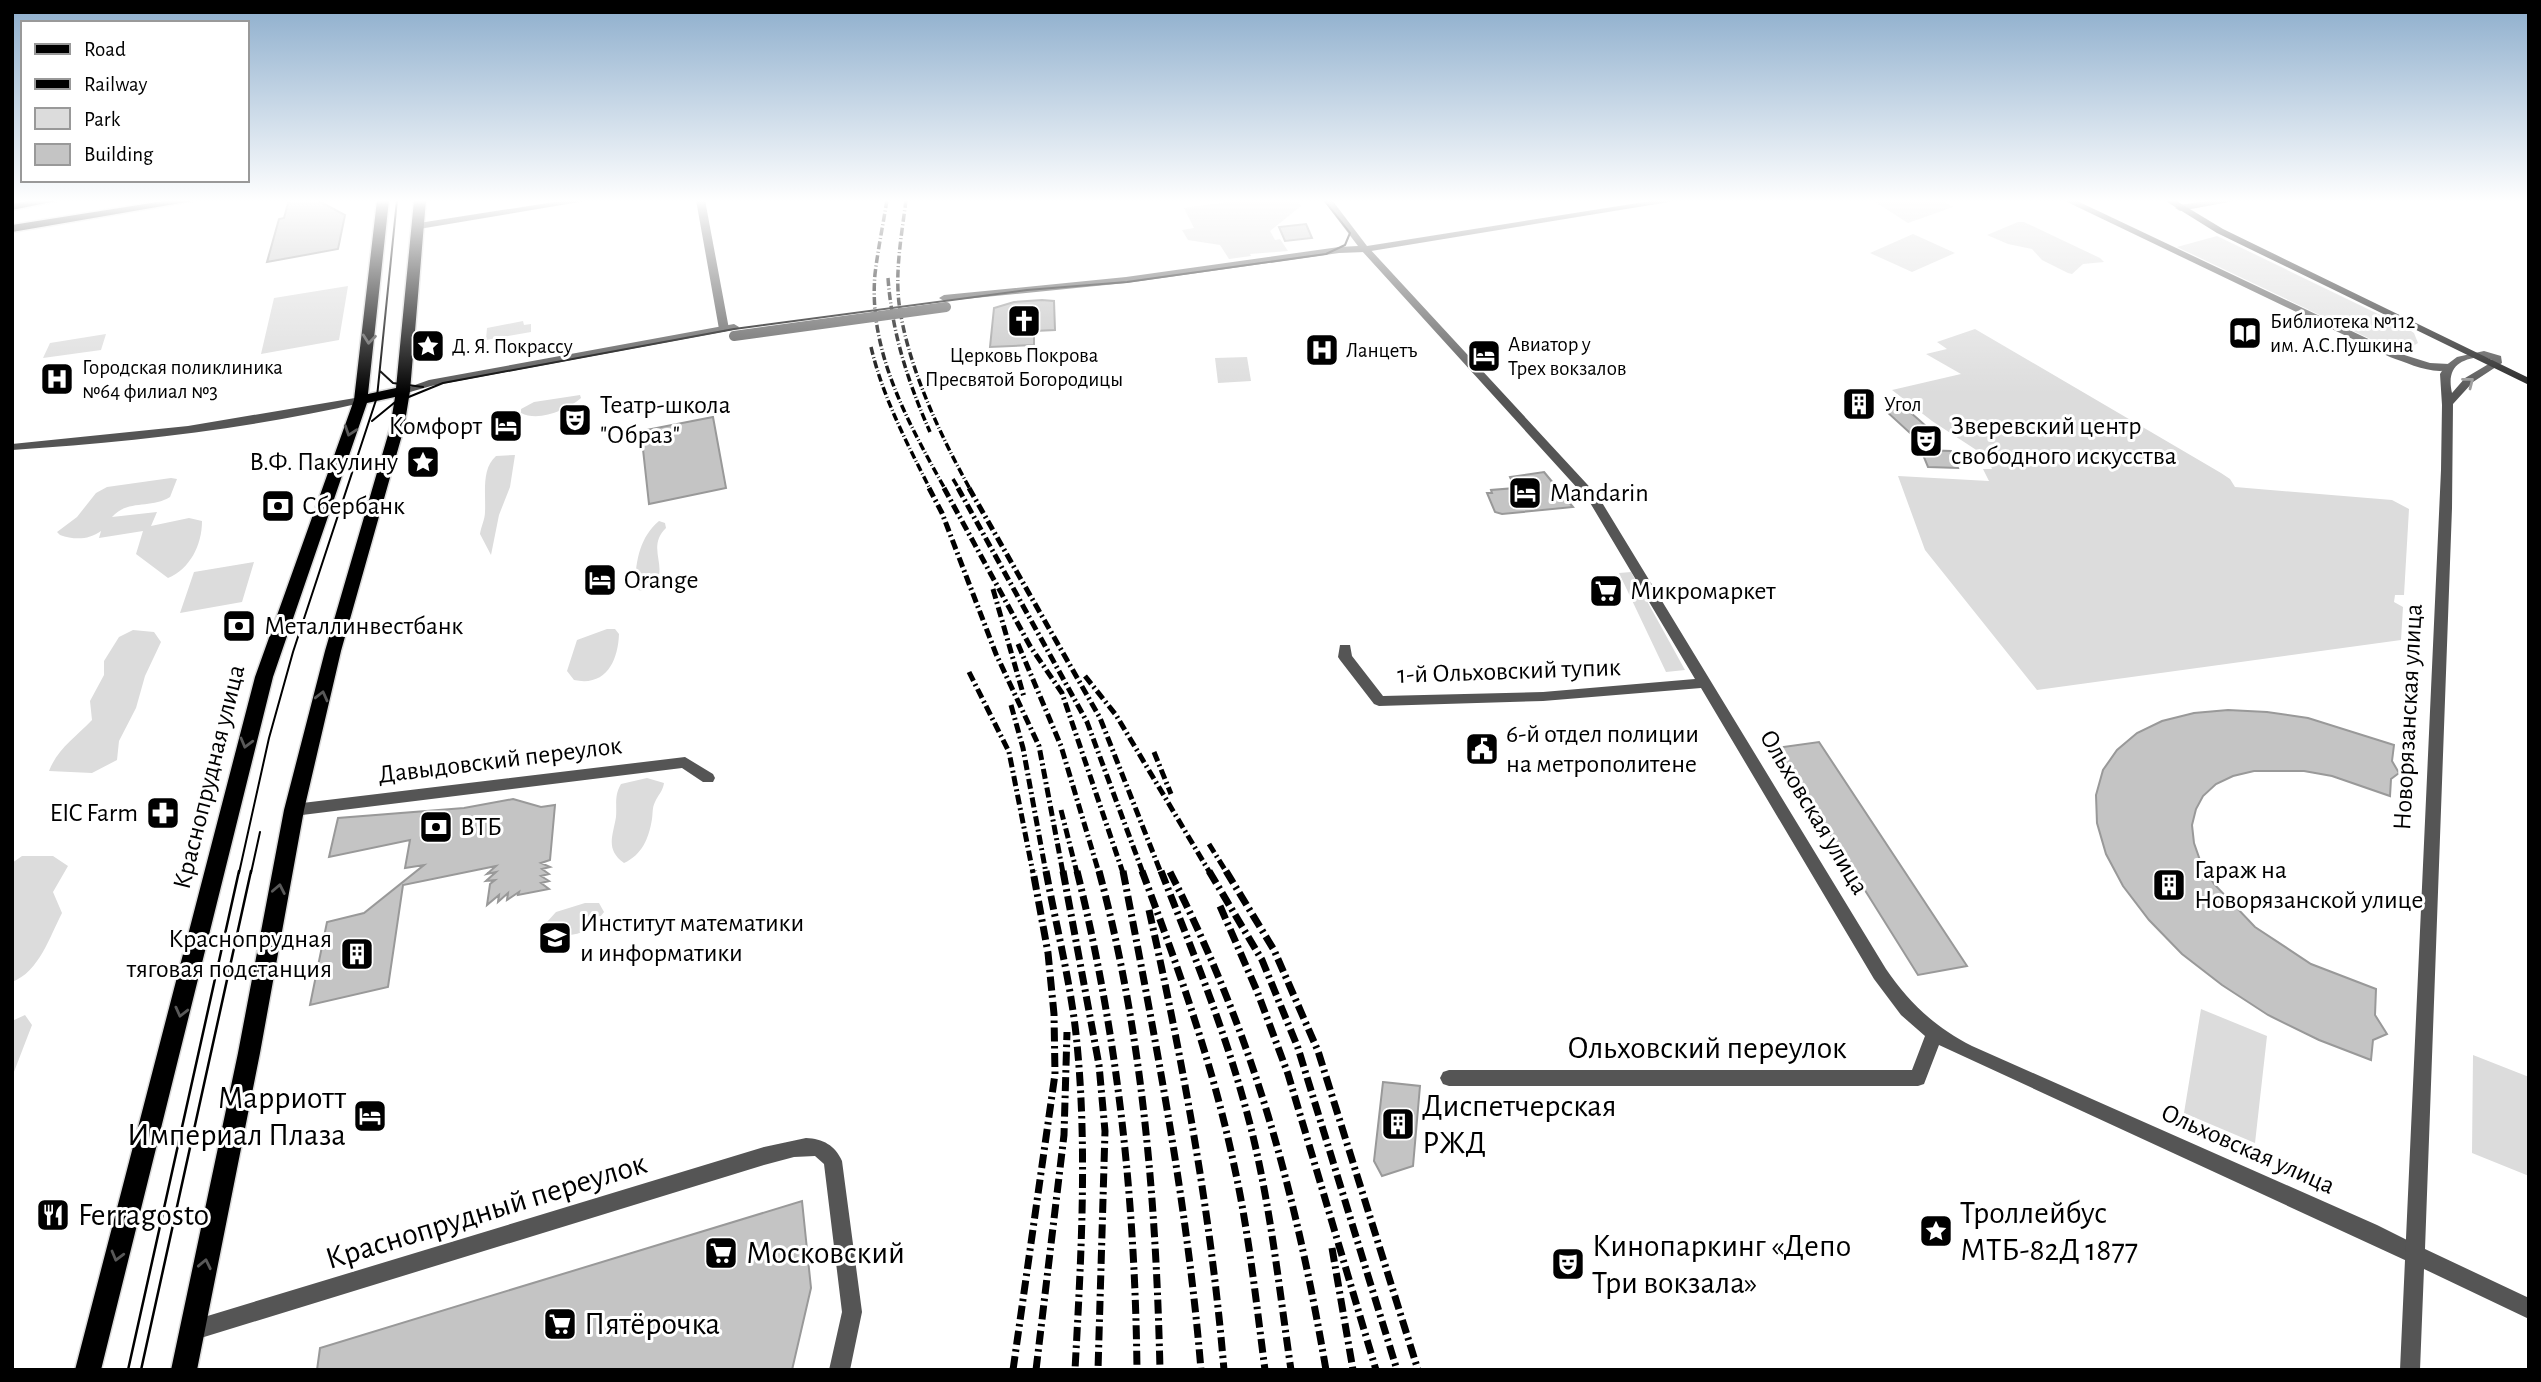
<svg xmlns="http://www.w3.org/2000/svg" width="2541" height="1382" viewBox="0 0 2541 1382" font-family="'Alegreya Sans',sans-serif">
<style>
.green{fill:#dcdcdc}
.building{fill:#c4c4c4;stroke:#999;stroke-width:2}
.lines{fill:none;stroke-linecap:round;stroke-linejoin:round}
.primary-casing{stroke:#dbdbdb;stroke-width:3}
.minor{fill:#555;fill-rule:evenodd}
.tertiary{fill:#555;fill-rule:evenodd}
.secondary{fill:#222;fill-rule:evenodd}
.primary{fill:#000;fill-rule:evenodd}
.tram-far1{stroke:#000;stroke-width:2}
.tram{stroke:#000;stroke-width:2.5}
.rail-far2{stroke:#000;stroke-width:3.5;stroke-dasharray:8 2.5 1 2.5;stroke-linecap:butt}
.rail-far1{stroke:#000;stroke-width:5;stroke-dasharray:10 3.5 2 3.5;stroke-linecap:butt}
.rail{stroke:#000;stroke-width:7;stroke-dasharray:14 4.5 2.5 4.5;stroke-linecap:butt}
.tertiary-bridge{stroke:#555;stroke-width:10}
.oneway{stroke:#595959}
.oneway2{stroke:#999}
.labels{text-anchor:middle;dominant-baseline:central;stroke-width:6;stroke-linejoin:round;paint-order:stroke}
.far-poi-label{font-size:21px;fill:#000;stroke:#fff;text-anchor:start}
.poi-label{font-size:26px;fill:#000;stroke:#fff;text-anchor:start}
.street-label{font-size:26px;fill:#000;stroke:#fff}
.near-street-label{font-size:32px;fill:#000;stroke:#fff}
.near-poi-label{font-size:32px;fill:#000;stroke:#fff;text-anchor:start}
</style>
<rect width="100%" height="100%" fill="#fff"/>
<path class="green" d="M1241,200H1298L1301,206L1270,231L1275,240L1280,239L1288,251L1250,254L1251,256L1229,259L1220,245L1188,240L1182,230L1194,228L1184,208Z
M1872,200H1942L1953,207L1908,223Z
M2018,222H2024L2100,258L2104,262L2083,264L2072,274L2068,273L2042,260L2032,249L2008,244L1987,235Z
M1913,234L1955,253L1912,272L1870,253Z
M2217,236L2405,327L2414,333L2418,343L2406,350L2387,347L2177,247Z
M348,286L339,340L261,354L274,298Z
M523,321L524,325L531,324V332L486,340L487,328Z
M1975,329L2221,473L2230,479L2235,487L2392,500L2409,509L2404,595H2395L2394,602L2403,607L2401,640L2037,690L1925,550L1898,476L1989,481L1983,469H1992L1987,457L1932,421L1892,390L1961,374L1926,354L1947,349L1937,342Z
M106,334L101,350L43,358L50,343Z
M1247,357L1251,381L1218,383L1215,358Z
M580,395L581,398C567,410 539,422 521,413V409L534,402Z
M515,455L510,487L499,515L491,555L480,534C481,527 485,519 485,512C486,494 481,469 496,456Z
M171,478L177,479L170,497C151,509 128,499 112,517L157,512L151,526L189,518L202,521C202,545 190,569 168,578L136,554L143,531L99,538L101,531C89,540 74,540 60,535L57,532L77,517L96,493L107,487Z
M659,521L665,523L666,528C642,551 679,575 642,591L635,589V584C636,560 640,537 659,521Z
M254,562L242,602L180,613L194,572Z
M1631,572L1685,670L1666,672L1619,573Z
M607,629H615L619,634C618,661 606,687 574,680L567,671L577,640Z
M133,630L154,632L161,642L145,676L136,708L119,741L117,760L92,773L49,771C58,748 75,738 92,720L90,701L104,675V661L119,637Z
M647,778L664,783C663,791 658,795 655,802C652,808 653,813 652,819C649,838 642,855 624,863C605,849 613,836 616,817C617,805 614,796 621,784Z
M22,856H53L68,866L53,892L62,913C50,936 39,972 12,982V863Z
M585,903H599L604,912C590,931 578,938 554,934L546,923L556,912Z
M2201,1009L2267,1036L2255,1143L2184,1113Z
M25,1015L32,1025L12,1077V1021Z
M2473,1055L2529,1077V1176L2472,1153Z"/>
<path class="building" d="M289,200H317L345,215L338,249L267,262L279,219L284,218Z
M1306,224L1312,238L1285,241L1279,227Z
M1042,300L1054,301L1055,330L1034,331V345L990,347L994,308L1014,302Z
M1905,408L1918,419L1929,429L1910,433L1886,411Z
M713,417L726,488L649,504L641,431Z
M1921,450L1951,451L1958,468L1928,467Z
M1544,472L1573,507L1502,514L1495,512L1487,493H1492L1491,490L1515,488L1510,477Z
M2228,710L2267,712L2308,718L2394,745L2392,761L2399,773L2391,779L2390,796L2332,776L2304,771H2254L2233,776L2216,784L2203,796L2196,809L2192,825L2194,843L2201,863L2214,884L2255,927L2311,964L2376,989L2375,1015L2387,1034L2373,1040L2371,1060L2319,1040L2268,1015L2222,985L2182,954L2149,920L2123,886L2106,854L2097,823L2096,795L2103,770L2117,750L2137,733L2162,721L2194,713Z
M1819,742L1967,966L1918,975L1776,748Z
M513,799L541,807L555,805L550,860L541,863L550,867L542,869L549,874L541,876L549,881L541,883L549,889L518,895L519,892L507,900L508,893L498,902L499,895L487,905L490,884L495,880L486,881L496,872L487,874L496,866L403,885L388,987L310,1005L327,922L364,913L424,865L405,868L410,840L329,857L338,818L464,808Z
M1383,1082L1420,1086L1413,1166L1382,1176L1374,1161Z
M802,1201L811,1288L792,1370H317L320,1348Z"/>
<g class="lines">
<defs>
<path id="primary" d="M32,200H61L12,210V204Z
M170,200H198L12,232V225Z
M377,200H389L368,394L396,388L414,200H426L410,391L404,428L341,651L304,810L260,1053L197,1370H171L238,1053L284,810L325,651L390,428L395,397L367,403L273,677L101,1370H75L255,677L354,400Z"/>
</defs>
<use href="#primary" class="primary-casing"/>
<path class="minor" d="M567,200H591L419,229L414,226L419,223Z
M696,200H705L729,329L724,332L719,329Z
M2063,200H2075L2398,353L2430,363L2449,364L2454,367C2438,378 2408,363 2390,357Z
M2214,200H2240L2180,211L2175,208L2180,205Z
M1365,246L1368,247L1598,496L1886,969C1909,1003 1935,1027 1972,1046L2377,1225L2421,1247L2424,1254L2421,1261L2414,1264L2407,1261L1939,1045L1924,1084L1918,1086H1449L1443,1084L1440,1078L1443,1072L1449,1070H1912L1925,1036L1901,1015L1874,979L1701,688L1543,701L1379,706L1374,704L1340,660L1338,657L1340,645H1350L1352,656L1383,696L1543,692L1695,679L1589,501L1362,251L1360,249Z
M685,757L713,774L715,778L713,782H703L682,768L294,816L289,814L286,810L289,806L294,804Z
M806,1138C823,1139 835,1145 842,1161L862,1312L850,1370H829L842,1312L824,1164L815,1156L794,1157L764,1165L191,1341L184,1338L181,1331L184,1324L191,1321L764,1147Z"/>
<path class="tertiary" d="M1323,200H1332L1367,246L1657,200H1681L1365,252L1339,253L1126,283L944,301L939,298L944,295L1126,277L1339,247L1358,246Z
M734,324L739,327L738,329L431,386L403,394L398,391L429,380Z
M2484,351L2501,356L2502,363L2473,382L2453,404L2452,508L2425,1249L2529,1298V1319L2424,1269L2420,1370H2400L2441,470L2442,405L2440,374L2445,366L2457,357ZM2484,357L2492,360V362L2465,378L2452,393C2446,367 2460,358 2484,357Z
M361,397L367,400L365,402C250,429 130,442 12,450V444L188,426Z"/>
<path class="secondary" d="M2164,200H2175L2223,229L2529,378V385L2217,233Z"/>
<use href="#primary" class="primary"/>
<path class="tram-far1" d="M380,371L393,383L423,387
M372,421L394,403L443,383L734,329L1027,290L1127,282L1326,254L1345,245L1350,233L1324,200
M239,873L269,738L293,652L377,397L397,200
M251,873L260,832"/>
<path class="tram" d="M128,1370L239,871
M141,1370L251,871"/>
<path class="rail-far2" d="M887,200C883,225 878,249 875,274C868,352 909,424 945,489
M906,200C902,233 895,269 899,303C907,365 940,435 970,489
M888,278C892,333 908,382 930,432
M871,347C883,398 907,443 930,489
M953,479L959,489"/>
<path class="rail-far1" d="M929,488L942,513L996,654L1039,746L1063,873
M944,488L1030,646L1062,693L1123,873
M958,488L1087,722L1143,873
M969,488L1100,718L1161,873
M993,589L1024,697
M1018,644L1061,746L1099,873
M969,672L1009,752L1033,873
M1085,676L1116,715L1210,873
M1011,705L1023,748L1046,873
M1154,752L1171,794
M1061,810L1077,873
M1209,844L1227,873"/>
<path class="rail" d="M1046,871C1056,925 1070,980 1076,1034C1088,1145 1081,1259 1075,1370
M1063,871L1099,1065L1105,1131L1098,1370
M1077,871C1118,1036 1135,1200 1137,1370
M1099,871C1143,1034 1156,1202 1160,1370
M1123,871C1155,1037 1187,1201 1201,1370
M1142,871C1178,967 1213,1065 1234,1165C1249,1233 1256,1301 1265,1370
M1161,871C1191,947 1222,1023 1244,1102C1269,1189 1278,1281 1291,1370
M1209,871L1262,960L1298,1048L1397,1370
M1226,871L1274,950L1318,1051L1418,1370
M1170,872C1254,1037 1295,1189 1326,1370
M1220,906L1257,991L1288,1074L1376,1370
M1149,910C1183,1062 1211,1214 1224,1370
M1332,1248L1353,1370
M1013,1370L1055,1074L1054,1014L1048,953L1033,871
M1036,1370L1064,1135L1067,1032"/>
<path class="tertiary-bridge" d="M734,336L946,307"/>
</g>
<defs><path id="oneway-chevron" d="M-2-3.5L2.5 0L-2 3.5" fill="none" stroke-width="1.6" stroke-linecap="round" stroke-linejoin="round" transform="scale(1.75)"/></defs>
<g class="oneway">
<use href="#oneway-chevron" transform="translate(369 339) rotate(96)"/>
<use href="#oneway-chevron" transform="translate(350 431) rotate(109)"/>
<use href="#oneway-chevron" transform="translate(322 696) rotate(-76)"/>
<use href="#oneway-chevron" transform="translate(246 743) rotate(105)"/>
<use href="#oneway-chevron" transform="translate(279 889) rotate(-79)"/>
<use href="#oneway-chevron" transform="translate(181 1012) rotate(104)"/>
<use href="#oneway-chevron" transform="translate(117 1256) rotate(105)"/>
<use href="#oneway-chevron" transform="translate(205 1264) rotate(-78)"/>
</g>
<use class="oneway2" href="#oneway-chevron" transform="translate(2469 382) rotate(-38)"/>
<linearGradient id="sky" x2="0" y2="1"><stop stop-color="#8cadcc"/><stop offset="0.51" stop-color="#fff"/><stop offset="1" stop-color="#fff" stop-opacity="0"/></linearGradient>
<rect width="2541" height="394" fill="url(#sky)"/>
<defs>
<symbol id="church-square" viewBox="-11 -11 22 22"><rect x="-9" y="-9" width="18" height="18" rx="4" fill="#000" stroke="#fff"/><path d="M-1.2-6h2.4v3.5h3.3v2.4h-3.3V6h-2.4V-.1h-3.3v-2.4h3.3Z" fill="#fff"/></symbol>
<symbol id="library-square" viewBox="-11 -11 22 22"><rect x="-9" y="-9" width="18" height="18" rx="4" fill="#000" stroke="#fff"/><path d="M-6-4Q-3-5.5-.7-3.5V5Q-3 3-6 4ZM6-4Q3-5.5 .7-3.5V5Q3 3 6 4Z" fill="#fff"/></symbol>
<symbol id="sight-square" viewBox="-11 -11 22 22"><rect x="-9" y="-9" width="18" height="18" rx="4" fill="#000" stroke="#fff"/><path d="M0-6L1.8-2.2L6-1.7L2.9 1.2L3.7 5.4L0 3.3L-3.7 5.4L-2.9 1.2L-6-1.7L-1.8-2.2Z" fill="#fff"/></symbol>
<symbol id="hospital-square" viewBox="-11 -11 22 22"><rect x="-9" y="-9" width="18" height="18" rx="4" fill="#000" stroke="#fff"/><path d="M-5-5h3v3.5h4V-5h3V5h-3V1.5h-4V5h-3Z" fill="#fff"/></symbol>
<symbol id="hotel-square" viewBox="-11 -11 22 22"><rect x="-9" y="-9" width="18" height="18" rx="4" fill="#000" stroke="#fff"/><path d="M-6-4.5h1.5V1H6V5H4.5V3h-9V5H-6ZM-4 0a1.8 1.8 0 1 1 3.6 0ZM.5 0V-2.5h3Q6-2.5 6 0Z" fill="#fff"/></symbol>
<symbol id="building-square" viewBox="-11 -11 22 22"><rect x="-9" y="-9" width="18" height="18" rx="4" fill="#000" stroke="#fff"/><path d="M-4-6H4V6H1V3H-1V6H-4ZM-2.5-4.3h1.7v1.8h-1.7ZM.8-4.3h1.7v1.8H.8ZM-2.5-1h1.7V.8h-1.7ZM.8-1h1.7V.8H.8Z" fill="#fff"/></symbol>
<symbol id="theatre-square" viewBox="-11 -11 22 22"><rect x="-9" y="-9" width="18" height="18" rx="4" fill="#000" stroke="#fff"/><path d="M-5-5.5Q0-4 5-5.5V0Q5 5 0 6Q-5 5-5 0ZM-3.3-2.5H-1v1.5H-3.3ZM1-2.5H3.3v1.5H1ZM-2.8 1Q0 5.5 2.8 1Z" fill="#fff"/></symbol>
<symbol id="bank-square" viewBox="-11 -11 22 22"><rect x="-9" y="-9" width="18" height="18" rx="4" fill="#000" stroke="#fff"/><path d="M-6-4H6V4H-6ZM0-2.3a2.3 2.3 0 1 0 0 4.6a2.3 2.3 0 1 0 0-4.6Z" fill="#fff"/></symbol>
<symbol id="supermarket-square" viewBox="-11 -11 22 22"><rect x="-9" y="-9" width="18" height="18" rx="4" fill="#000" stroke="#fff"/><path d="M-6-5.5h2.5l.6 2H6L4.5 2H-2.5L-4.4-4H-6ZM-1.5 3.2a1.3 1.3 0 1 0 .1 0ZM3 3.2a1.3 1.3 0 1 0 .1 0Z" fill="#fff"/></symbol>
<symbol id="civic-square" viewBox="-11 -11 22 22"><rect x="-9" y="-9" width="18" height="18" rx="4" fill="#000" stroke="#fff"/><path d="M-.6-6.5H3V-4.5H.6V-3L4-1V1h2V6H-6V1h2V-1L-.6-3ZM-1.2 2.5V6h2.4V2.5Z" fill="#fff"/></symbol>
<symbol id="pharmacy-square" viewBox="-11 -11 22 22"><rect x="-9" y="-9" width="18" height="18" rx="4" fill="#000" stroke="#fff"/><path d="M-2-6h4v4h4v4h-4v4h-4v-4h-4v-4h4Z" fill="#fff"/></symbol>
<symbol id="university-square" viewBox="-11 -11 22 22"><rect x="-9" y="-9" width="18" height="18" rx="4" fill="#000" stroke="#fff"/><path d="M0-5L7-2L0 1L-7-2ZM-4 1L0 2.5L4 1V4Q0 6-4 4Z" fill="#fff"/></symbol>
<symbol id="restaurant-square" viewBox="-11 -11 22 22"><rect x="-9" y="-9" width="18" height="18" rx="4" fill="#000" stroke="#fff"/><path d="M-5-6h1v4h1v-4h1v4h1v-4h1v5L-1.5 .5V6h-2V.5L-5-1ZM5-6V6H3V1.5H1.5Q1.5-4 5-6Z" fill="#fff"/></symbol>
</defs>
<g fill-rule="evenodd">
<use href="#church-square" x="1005" y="302" width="38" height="38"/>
<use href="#library-square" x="2226" y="314" width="38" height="38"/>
<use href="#sight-square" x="409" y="327" width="38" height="38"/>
<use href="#hospital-square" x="1303" y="331" width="38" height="38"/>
<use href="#hotel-square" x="1465" y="337" width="38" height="38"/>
<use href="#hospital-square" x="38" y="360" width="38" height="38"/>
<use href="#building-square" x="1840" y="385" width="38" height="38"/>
<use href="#theatre-square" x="556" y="401" width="38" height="38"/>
<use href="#hotel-square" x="487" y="407" width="38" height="38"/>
<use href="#theatre-square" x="1907" y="422" width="38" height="38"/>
<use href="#sight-square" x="404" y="443" width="38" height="38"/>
<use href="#hotel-square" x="1506" y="474" width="38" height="38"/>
<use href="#bank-square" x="259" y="487" width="38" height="38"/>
<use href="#hotel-square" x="581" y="561" width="38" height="38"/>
<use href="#supermarket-square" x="1587" y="572" width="38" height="38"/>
<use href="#bank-square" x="220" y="607" width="38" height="38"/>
<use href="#civic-square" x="1463" y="730" width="38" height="38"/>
<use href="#pharmacy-square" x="144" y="794" width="38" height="38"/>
<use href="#bank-square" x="417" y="808" width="38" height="38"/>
<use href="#building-square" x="2150" y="866" width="38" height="38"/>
<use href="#university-square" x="536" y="919" width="38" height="38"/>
<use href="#building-square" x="338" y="935" width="38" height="38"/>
<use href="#hotel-square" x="351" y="1097" width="38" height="38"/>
<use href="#building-square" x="1379" y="1105" width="38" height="38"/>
<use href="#restaurant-square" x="34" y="1196" width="38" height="38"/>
<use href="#sight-square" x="1917" y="1212" width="38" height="38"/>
<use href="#supermarket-square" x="702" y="1234" width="38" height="38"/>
<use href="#theatre-square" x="1549" y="1245" width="38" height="38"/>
<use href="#supermarket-square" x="541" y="1305" width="38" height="38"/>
</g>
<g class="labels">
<g class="far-poi-label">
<text x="2270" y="321">Библиотека №112<tspan x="2270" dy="24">им. А.С.Пушкина</tspan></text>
<text x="1508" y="344">Авиатор у<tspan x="1508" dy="24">Трех вокзалов</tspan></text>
<text x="452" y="346">Д. Я. Покрассу</text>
<text x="1346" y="350">Ланцетъ</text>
<text x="1024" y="355" text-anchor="middle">Церковь Покрова<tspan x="1024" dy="24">Пресвятой Богородицы</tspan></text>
<text x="82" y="367">Городская поликлиника<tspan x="82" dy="24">№64 филиал №3</tspan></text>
<text x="1884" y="404">Угол</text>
</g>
<g class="poi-label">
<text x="600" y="405">Театр-школа<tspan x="600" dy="30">"Образ"</tspan></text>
<text x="482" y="426" text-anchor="end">Комфорт</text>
<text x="1951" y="426">Зверевский центр<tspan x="1951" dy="30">свободного искусства</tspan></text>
<text x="398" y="462" text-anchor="end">В.Ф. Пакулину</text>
<text x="1550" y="493">Mandarin</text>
<text x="302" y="506">Сбербанк</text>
<text x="624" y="580">Orange</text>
<text x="1630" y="591">Микромаркет</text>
<text x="264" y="626">Металлинвестбанк</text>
<text x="1506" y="734">6-й отдел полиции<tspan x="1506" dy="30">на метрополитене</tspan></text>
<text x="138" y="813" text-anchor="end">EIC Farm</text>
<text x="460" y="827">ВТБ</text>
<text x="2194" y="870">Гараж на<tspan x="2194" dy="30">Новорязанской улице</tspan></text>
<text x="580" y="923">Институт математики<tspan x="580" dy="30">и информатики</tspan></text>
<text x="332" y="939" text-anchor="end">Краснопрудная<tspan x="332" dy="30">тяговая подстанция</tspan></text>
</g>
<g class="street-label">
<text transform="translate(1509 671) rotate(-2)">1-й Ольховский тупик</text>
<text transform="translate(2408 717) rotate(-87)">Новорязанская улица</text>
<text transform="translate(500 760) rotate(-7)">Давыдовский переулок</text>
<text transform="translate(209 777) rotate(-76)">Краснопрудная улица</text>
<text transform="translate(1814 812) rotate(59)">Ольховская улица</text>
<text transform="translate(2248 1149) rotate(24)">Ольховская улица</text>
</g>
<g class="near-street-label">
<text x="1707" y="1048">Ольховский переулок</text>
<text transform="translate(486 1211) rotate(-17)">Краснопрудный переулок</text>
</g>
<g class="near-poi-label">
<text x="346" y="1098" text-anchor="end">Марриотт<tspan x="346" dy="37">Империал Плаза</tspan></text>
<text x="1422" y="1106">Диспетчерская<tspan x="1422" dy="37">РЖД</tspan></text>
<text x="1960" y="1213">Троллейбус<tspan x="1960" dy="37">МТБ-82Д 1877</tspan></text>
<text x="78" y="1215">Ferragosto</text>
<text x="1592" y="1246">Кинопаркинг «Депо<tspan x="1592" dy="37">Три вокзала»</tspan></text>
<text x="746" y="1253">Московский</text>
<text x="584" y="1324">Пятёрочка</text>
</g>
</g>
<rect width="2541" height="1382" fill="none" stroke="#000000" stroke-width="28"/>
<rect x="21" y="21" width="228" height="161" fill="#ffffff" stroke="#999999" stroke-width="2"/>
<rect x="35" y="44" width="35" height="10" fill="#000000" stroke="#999999" stroke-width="2"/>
<text x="84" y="56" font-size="21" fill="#000000">Road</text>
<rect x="35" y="79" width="35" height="10" fill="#000000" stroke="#999999" stroke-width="2"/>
<text x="84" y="91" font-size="21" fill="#000000">Railway</text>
<rect x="35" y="108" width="35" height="21" fill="#dcdcdc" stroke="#999999" stroke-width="2"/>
<text x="84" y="126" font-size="21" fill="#000000">Park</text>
<rect x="35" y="144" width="35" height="21" fill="#c4c4c4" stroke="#999999" stroke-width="2"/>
<text x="84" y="161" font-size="21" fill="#000000">Building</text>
</svg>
